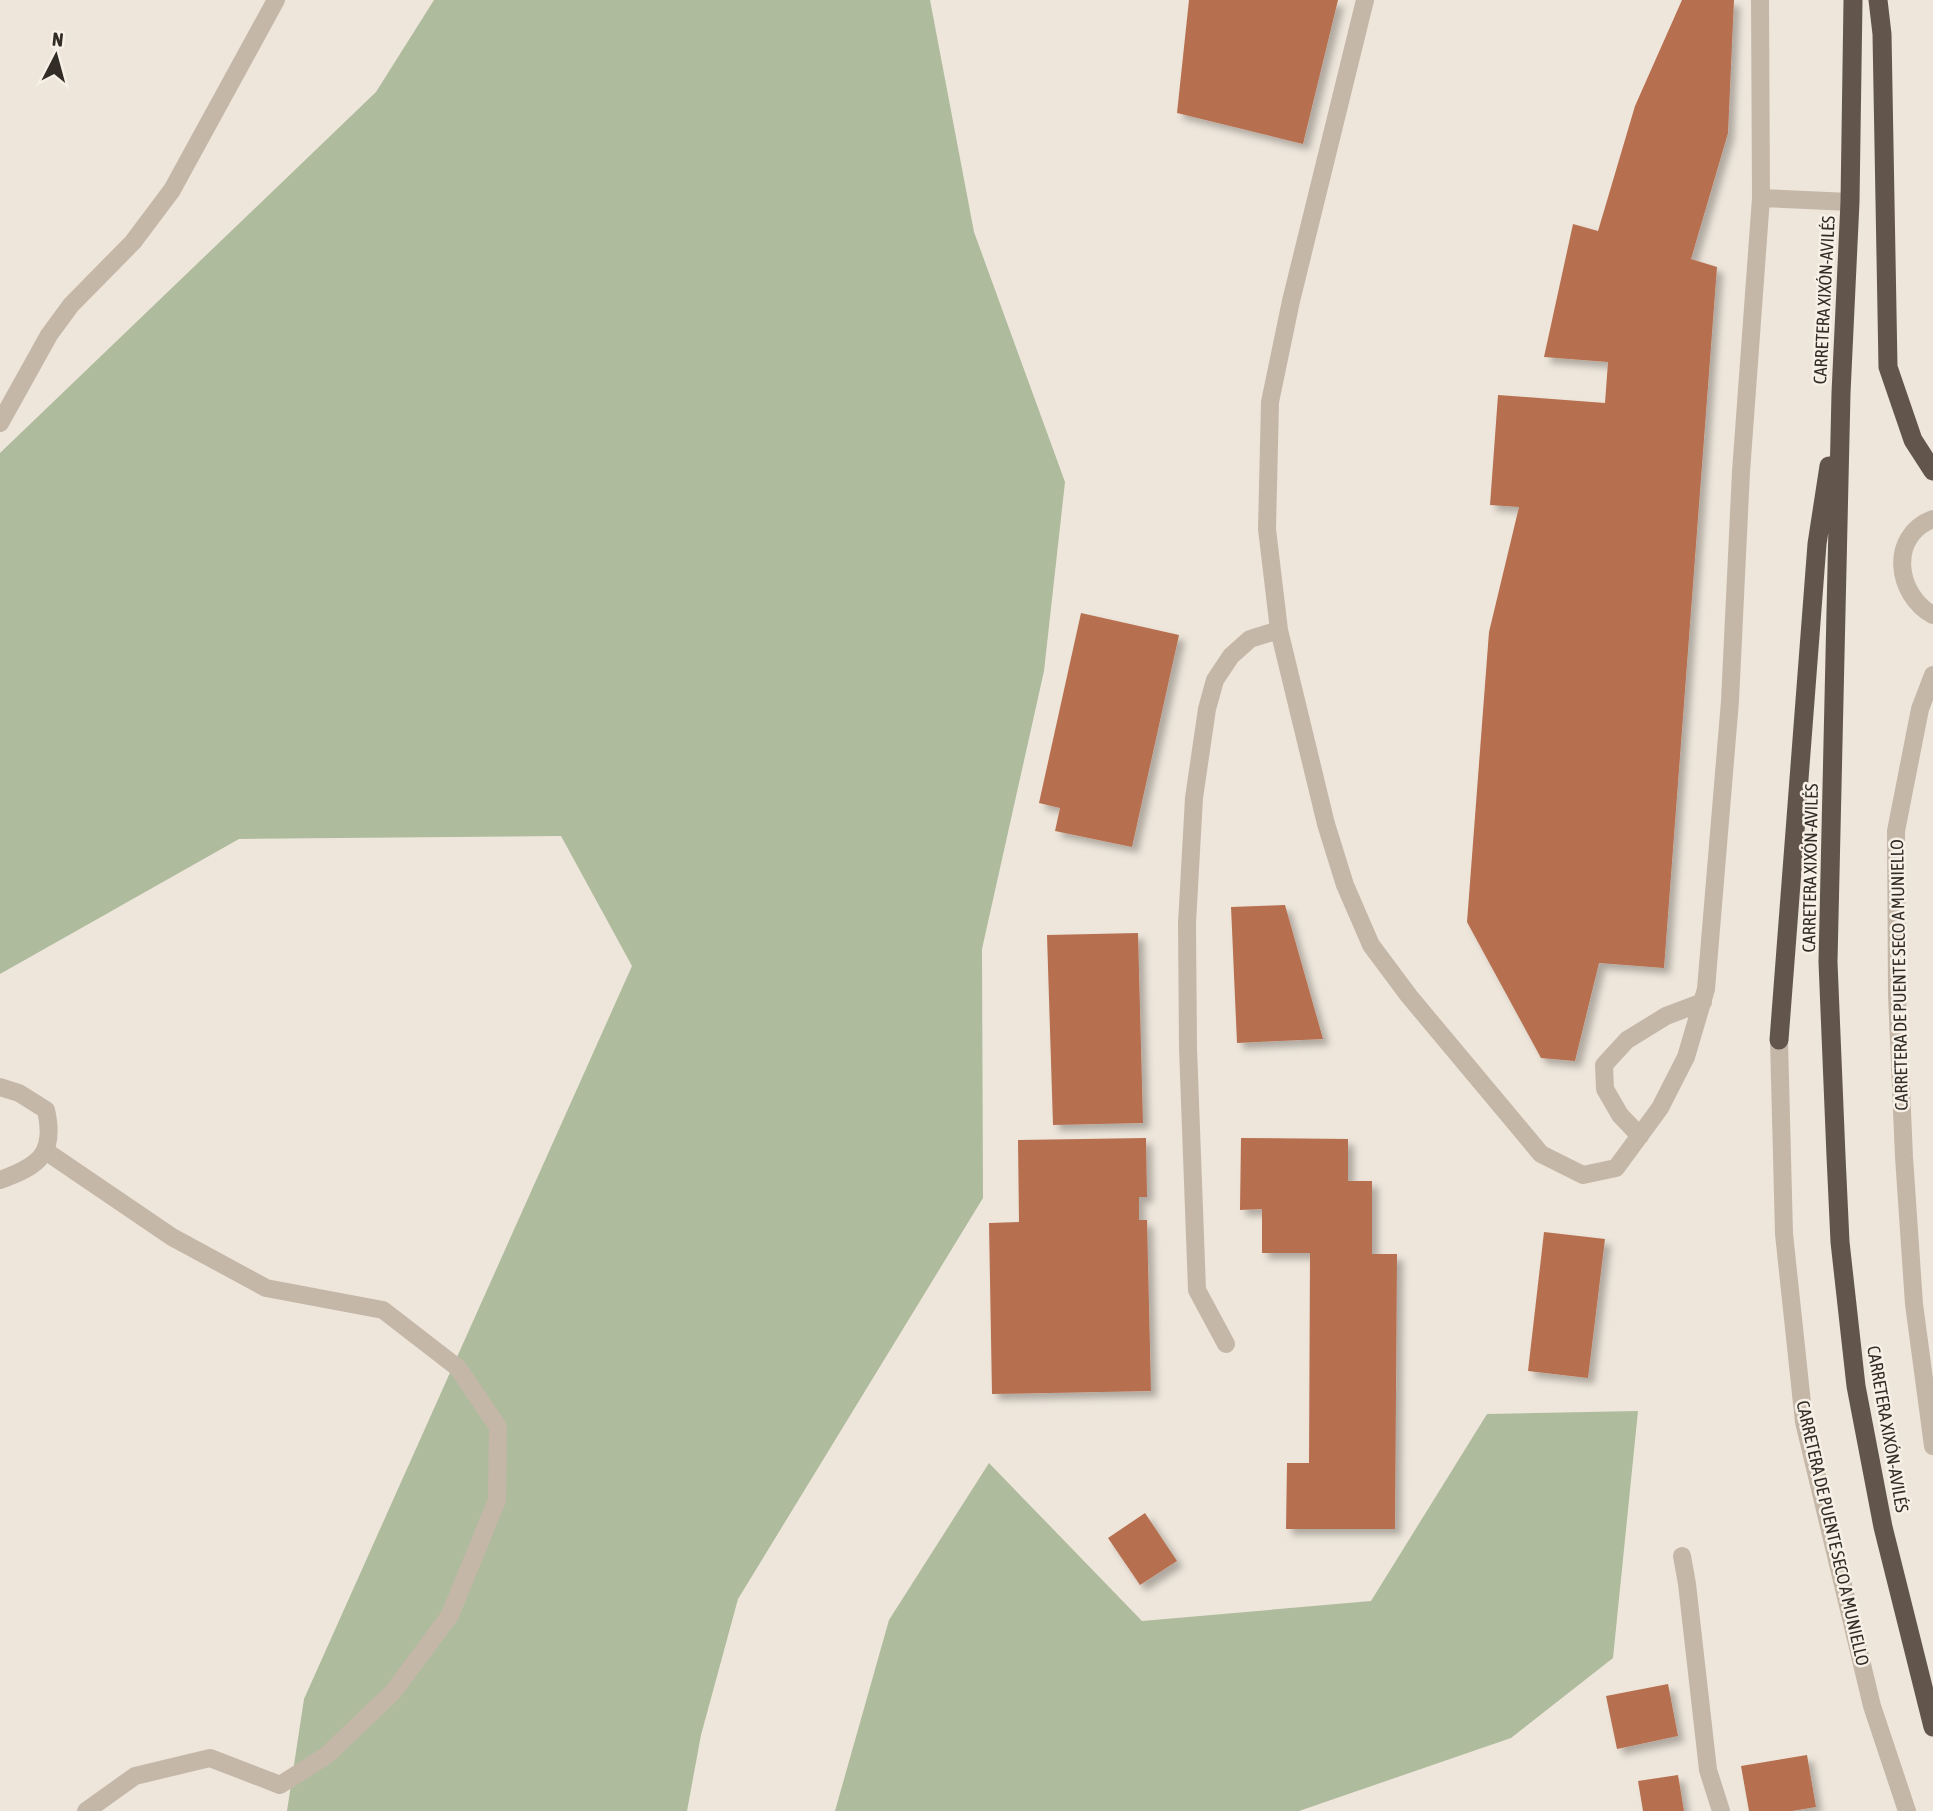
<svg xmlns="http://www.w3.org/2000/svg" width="1933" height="1811" viewBox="0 0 1933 1811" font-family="'Asap Condensed',sans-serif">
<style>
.green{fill:#afbb9d}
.building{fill:#b77050;filter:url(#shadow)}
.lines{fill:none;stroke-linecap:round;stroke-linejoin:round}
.service{stroke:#c5b7a8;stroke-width:18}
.minor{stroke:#c5b7a8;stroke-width:18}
.tertiary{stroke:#c5b7a8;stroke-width:18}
.trunk{stroke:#62564c;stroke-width:19}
.labels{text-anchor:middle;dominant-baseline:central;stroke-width:5;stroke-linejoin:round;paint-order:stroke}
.street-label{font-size:18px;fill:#322c27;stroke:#f6f0e6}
</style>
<defs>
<filter id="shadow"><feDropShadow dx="6" dy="6" stdDeviation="3.5" flood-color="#0004"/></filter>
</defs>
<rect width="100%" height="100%" fill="#eee6db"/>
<path class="green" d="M434,0H930L974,232L1065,482L1044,671L982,949L983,1198L738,1599L701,1735L687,1811H287L304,1699L632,966L561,836L239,839L0,974V453L376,92Z
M1638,1411L1613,1658L1511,1738L1299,1811H835L889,1620L989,1463L1142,1621L1371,1601L1487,1414Z"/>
<path class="building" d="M1189,0H1338L1303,144L1177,113Z
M1682,0H1734L1728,133L1691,259L1717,267L1664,968L1599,963L1575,1061L1541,1058L1467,922L1489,632L1519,507L1490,505L1498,395L1605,403L1608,362L1544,357L1573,224L1598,231L1635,106Z
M1081,613L1179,635L1132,847L1055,831L1060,808L1039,803Z
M1285,905L1323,1039L1237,1043L1231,907Z
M1138,933L1143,1123L1053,1125L1047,935Z
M1146,1138L1147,1197H1139V1220H1147L1151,1391L992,1394L989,1223L1019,1222L1018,1140Z
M1241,1138L1348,1139V1181H1372V1254H1397L1395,1529H1286L1287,1463H1309L1310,1253H1262V1209L1240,1210Z
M1544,1232L1605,1239L1588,1378L1528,1371Z
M1145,1513L1177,1561L1140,1585L1108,1538Z
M1668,1684L1678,1736L1617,1749L1606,1696Z
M1807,1755L1816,1807L1792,1811H1749L1741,1766Z
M1678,1775L1684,1811H1643L1638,1781Z"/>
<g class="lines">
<path class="service" d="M1365,0L1291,301L1270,402L1267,529L1279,630L1326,824L1345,885L1371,945L1409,996L1541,1154L1583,1175L1616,1168L1660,1108L1686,1057L1706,989L1730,701L1741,472L1761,198L1760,0
M1761,198L1850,202
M1640,1136L1620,1115L1605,1089L1604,1065L1627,1040L1666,1016L1703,1002
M1226,1344L1197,1290L1188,1048L1187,923L1194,798L1207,709L1215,680L1231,656L1250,639L1279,630"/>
<path class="minor" d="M0,423L49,335L71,305L133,242L172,190L276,0
M0,1087L19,1093L46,1110C56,1154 39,1166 0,1180
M47,1152L172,1237L266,1288L383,1310L458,1368L498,1427L497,1500L450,1615L393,1692L327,1755L280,1785L210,1758L135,1776L86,1811
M1682,1556L1687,1584L1708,1770L1721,1811"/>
<path class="tertiary" d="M1933,519C1888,536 1896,595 1933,615
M1933,675L1920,709L1896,831L1897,995L1904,1157L1914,1304L1933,1446
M1779,1040L1784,1234L1804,1422L1872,1706L1907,1811"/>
<path class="trunk" d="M1853,0L1850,202L1841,393L1828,962L1836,1156L1840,1242L1856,1386L1883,1527L1933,1727
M1878,0L1882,34L1888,367L1913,440L1933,471
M1779,1040L1817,544L1829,466"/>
</g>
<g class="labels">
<g class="street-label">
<text transform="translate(1824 300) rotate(-87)">CARRETERA XIXÓN-AVILÉS</text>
<text transform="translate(1810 868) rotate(-89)">CARRETERA XIXÓN-AVILÉS</text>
<text transform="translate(1899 975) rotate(-91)">CARRETERA DE PUENTE SECO A MUNIELLO</text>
<text transform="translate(1888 1429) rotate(80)">CARRETERA XIXÓN-AVILÉS</text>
<text transform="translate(1833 1533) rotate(77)">CARRETERA DE PUENTE SECO A MUNIELLO</text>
</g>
</g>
<g transform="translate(56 56) rotate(6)" stroke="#f6f0e6" stroke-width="5" paint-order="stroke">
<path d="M0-5L12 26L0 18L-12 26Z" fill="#322c27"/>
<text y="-10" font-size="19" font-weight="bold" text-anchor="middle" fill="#322c27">N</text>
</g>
</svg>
